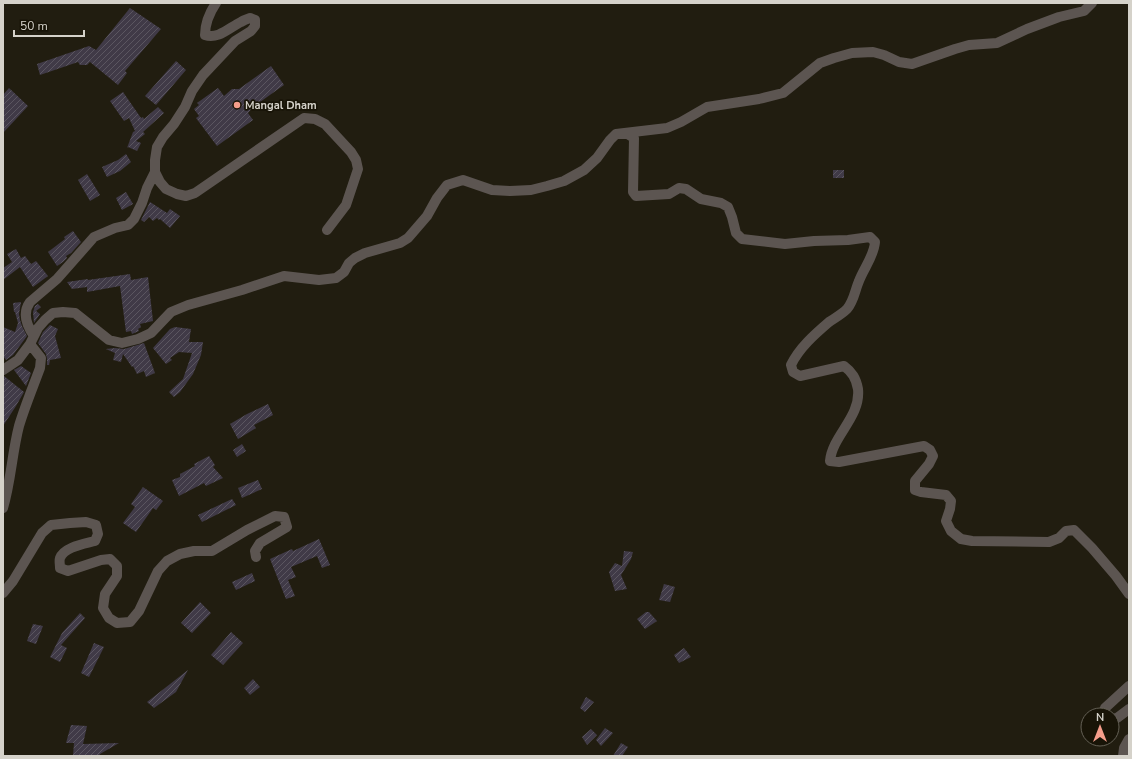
<svg xmlns="http://www.w3.org/2000/svg" width="1132" height="759" viewBox="0 0 1132 759" font-family="'Nunito Sans',sans-serif">
<style>
.building{fill:url(#building-hatch)}
.lines{fill:none;stroke-linecap:round;stroke-linejoin:round}
.minor{stroke:#5c5551;stroke-width:10}
.poi-dot{fill:#f49d8b;stroke:#181407;stroke-width:1.5}
.labels{text-anchor:middle;dominant-baseline:central;stroke-width:3.5;stroke-linejoin:round;paint-order:stroke}
.poi-label{font-size:11px;font-weight:bold;fill:#d5d2ca;stroke:#181407;text-anchor:start}
</style>
<defs>
<pattern id="building-hatch" width="6" height="6" patternUnits="userSpaceOnUse"><rect width="6" height="6" fill="#403a47"/><path d="M-1 1l2-2M0 6l6-6M5 7l2-2" fill="none" stroke="#5b5660"/></pattern>
</defs>
<rect width="100%" height="100%" fill="#211d10"/>
<path class="building" d="M130,8L161,29L125,71L127,73L118,85L90,62L87,65H80L78,62L40,75L37,64L89,46L96,50Z
M176,61L186,70L156,105L145,96Z
M271,66L284,85L253,107L248,113L253,120L217,146L196,118L199,116L194,109L199,105L197,103L218,88L224,96L232,89H239Z
M9,88L28,106L3,133V95Z
M123,92L141,118L143,117L144,119L158,107L164,113L143,132L145,134L136,141L141,143L137,151L128,147L127,148L133,132L135,131L129,118L124,121L110,101Z
M126,154L131,162L120,171L107,177L102,167L118,160Z
M833,170H844V178H833Z
M87,174L100,195L90,201L78,180Z
M126,192L133,204L122,210L116,198Z
M150,202L167,213L170,209L180,216L170,228L160,219L159,220L157,218L153,221L149,217L144,222L141,220Z
M73,231L81,242L71,253L66,256L67,258L63,262L57,266L48,252L65,239L64,237Z
M16,249L21,258L25,256L31,264L36,261L48,276L33,287L20,267L3,280V268L12,262L7,254Z
M130,274L131,280L148,277L153,321L140,324L141,327L138,329L139,331L132,334L131,331L126,332L120,286L87,292V287L72,289L67,282L88,279V280Z
M21,302L19,314L20,320L22,326L27,336L13,355L6,360L3,356V327L15,332L18,323L15,312H14L13,303Z
M38,304L41,307L36,311L40,314L34,323L33,312L35,306Z
M50,325L58,329L55,336L61,358L50,360L49,365H47V359L46,354L38,343L43,332Z
M175,327L191,329L189,342H203L201,355L193,374L180,392L174,397L169,392L183,379L192,353L179,352L170,358L172,360L166,364L153,348L170,329Z
M144,343L155,373L146,377L144,371L137,374L133,366L132,367L123,354L121,362L113,360L115,353L106,349L115,348L124,349Z
M21,366L31,373L26,386L14,370Z
M3,376H4L24,392L16,406L3,426Z
M268,404L273,415L254,425L256,428L238,439L230,424L247,414Z
M242,444L246,451L237,457L233,450Z
M209,456L215,465L213,467L223,478L206,486L204,483L179,496L172,480L180,477V474L195,466L194,464Z
M258,480L262,489L242,498L238,488Z
M143,487L163,501L156,510L153,508L136,532L123,523L135,507L131,504Z
M232,499L236,505L202,522L198,515Z
M319,539L330,565L322,568L317,556L291,567L296,577L288,580L295,596L286,599L270,559L292,549L293,551Z
M624,551L633,552L631,559L621,575L627,589L615,591L609,572L615,563L622,566Z
M252,573L255,581L236,590L232,582Z
M664,584L675,587L670,602L659,600Z
M200,602L211,613L192,633L181,623Z
M646,612H649L657,621L645,629L637,619Z
M80,613L85,618L61,645L67,648L60,662L50,657L62,633Z
M33,624L43,626L36,644L27,641Z
M231,632L243,643L223,665L211,655Z
M94,643L104,647L89,677L81,673Z
M684,648L691,657L679,663L674,655Z
M188,670L176,692L154,708L147,702Z
M253,679L260,687L250,695L244,688Z
M586,697L594,702L585,712L580,708Z
M71,725L87,726L83,744L119,743L100,754L99,756H73L74,743H66Z
M605,728L613,733L601,746L596,740Z
M591,729L597,735L587,745L582,737Z
M621,743L628,747L622,756H613Z"/>
<g class="lines">
<path class="minor" d="M216,3C210,12 205,24 205,35C218,40 230,27 241,22C244,20 247,19 250,18L255,20V26L251,31L235,41L203,75L192,91L185,107L174,124L163,137L157,147L155,160V172L160,182L166,189L177,194L186,196L195,193L304,118L315,119L325,124L351,152L356,160L358,169L346,205L327,230
M626,133L634,138L633,192L636,196L669,194L679,188L686,189L701,199L721,203L728,207L732,217L736,233L742,239L785,244L814,241L848,240L870,237L875,242C874,256 864,268 859,281C855,290 854,301 847,309C842,314 835,318 829,322C815,334 799,348 791,365L793,372L800,376L844,366C852,372 856,378 858,389C861,417 832,436 830,461L839,462L924,446L930,450L933,456L929,464L915,481V490L921,492L946,495L951,501L950,509L946,521L951,531L961,539L972,541L1049,542L1059,538L1066,531L1074,530L1092,548L1116,576L1129,594
M34,336C27,326 22,313 30,302L57,279L94,237L115,228L128,225L134,219L142,203L147,188L155,172
M3,370L18,360L30,344L38,328L45,320L53,313L63,312L75,313L109,340L122,343L138,339L151,333L171,312L188,305L242,290L284,276L319,280L336,278L344,272L349,263L355,258L365,253L400,243L408,238L427,216L437,198L447,185L463,180L492,190L510,191L531,190L547,186L564,181L584,170L597,158L610,140L616,134L667,128L681,122L707,107L759,99L783,93L820,63L834,58L852,53L873,52L884,55L899,62L912,64L955,49L969,45L997,43L1027,29L1059,17L1084,11L1092,3
M3,508C11,481 12,453 19,426C25,406 33,387 40,368L41,358L30,344
M3,593L13,581L42,533L51,525L70,523L86,522L96,525L98,534L95,541C84,544 64,547 60,558C59,561 60,564 60,568L68,571L101,560L110,559L117,566V576L105,594L103,608L109,618L117,623L130,622L139,611L158,571L167,561L180,554L194,551H212L247,530L275,516L284,517L287,527L260,543L255,551L256,557
M1103,715V713L1105,708L1129,686
M1112,719L1117,718L1129,709
M1123,756L1124,748L1129,739"/>
</g>
<circle class="poi-dot" cx="237" cy="105" r="4"/>
<g class="labels">
<g class="poi-label">
<text x="245" y="105">Mangal Dham</text>
</g>
</g>
<rect width="1132" height="759" fill="none" stroke="#d5d2ca" stroke-width="8"/>
<g transform="translate(1100 727)"><circle r="19" fill="#181407" stroke="#646055"/>
<path d="M0-3L7 15L0 10L-7 15Z" fill="#f49d8b"/>
<text y="-6" font-size="11" font-weight="bold" text-anchor="middle" fill="#d5d2ca">N</text>
</g>
<path d="M14 30v6h70v-6" fill="none" stroke="#d5d2ca" stroke-width="2"/>
<text x="20" y="30" font-size="12" fill="#d5d2ca" stroke="#181407" stroke-width="3" paint-order="stroke">50 m</text>
</svg>
